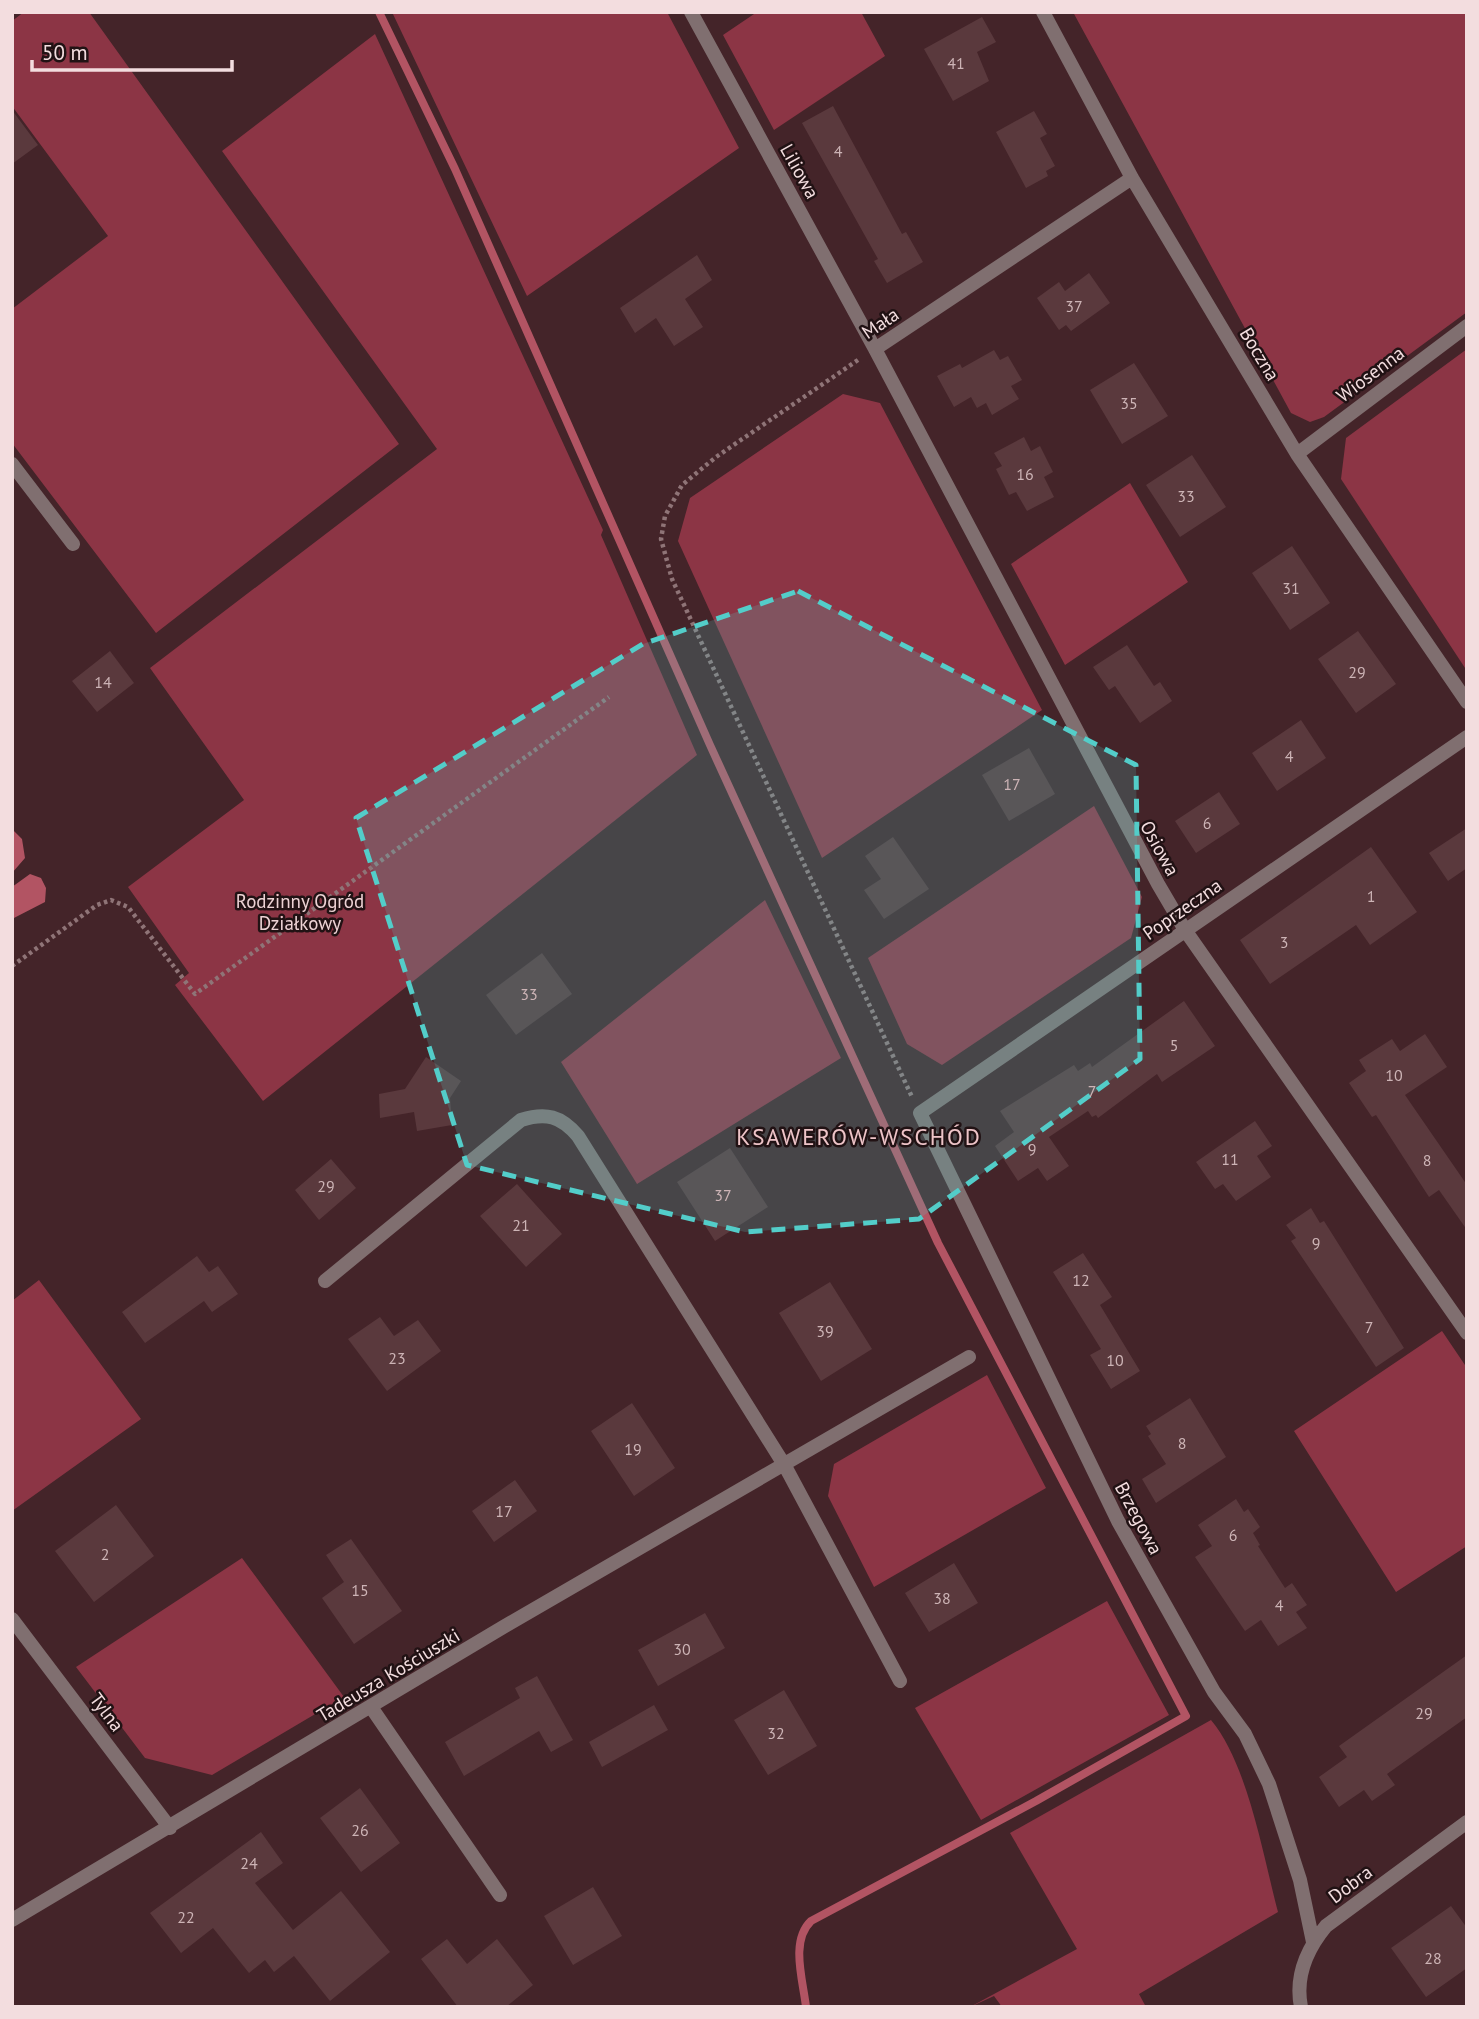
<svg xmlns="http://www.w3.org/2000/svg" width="1479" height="2019" viewBox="0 0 1479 2019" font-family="'PT Sans',sans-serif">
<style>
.green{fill:#8c3545}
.water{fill:#b25463}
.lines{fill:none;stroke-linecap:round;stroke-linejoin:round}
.stream{stroke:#b25463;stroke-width:8}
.building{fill:#5a393d}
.path{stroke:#8f7477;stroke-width:4.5;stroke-dasharray:3.5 3.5;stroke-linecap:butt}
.minor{stroke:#806f70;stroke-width:14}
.marked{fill:#53cdc9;fill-opacity:0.2;stroke:#53cdc9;stroke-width:5;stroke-dasharray:14 9;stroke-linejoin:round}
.labels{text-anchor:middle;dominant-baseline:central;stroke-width:5;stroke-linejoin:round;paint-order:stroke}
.number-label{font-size:16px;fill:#cdb4b6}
.street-label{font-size:19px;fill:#f3dddf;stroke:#211214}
.park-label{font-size:19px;fill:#edd2d4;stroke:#211214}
.quarter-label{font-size:23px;letter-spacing:2px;fill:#eec4c8;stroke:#211214}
</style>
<rect width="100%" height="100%" fill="#442429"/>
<path class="green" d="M24,12H89L399,444L156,633L12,443V309L108,236L12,106V21Z
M392,12H667L739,148L527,296Z
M757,12H861L885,56L774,130L723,35Z
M1073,12H1467V312L1324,417L1310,422L1291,413Z
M375,34L603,530L601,535L697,755L263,1101L175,985L189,973L128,887L244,800L150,668L437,449L222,151Z
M1467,349V671L1341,479L1346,438Z
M843,394L880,403L1042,710L822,858L678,541L690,498Z
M1130,483L1188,582L1065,665L1011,564Z
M1094,806L1142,897L1131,938L942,1065L907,1044L868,958Z
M765,900L841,1058L637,1184L561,1062Z
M39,1280L141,1419L12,1511V1301Z
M1442,1331L1467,1368V1546L1396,1592L1294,1431Z
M987,1375L1046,1488L874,1587L828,1496L834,1464Z
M242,1558L344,1697L212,1775L145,1758L76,1667Z
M1107,1601L1169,1715L981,1820L915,1708Z
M1211,1720C1248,1764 1263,1856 1278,1912L1139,1994L1146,2007H1002L994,1996L970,2007L1077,1949L1010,1833Z"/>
<path class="water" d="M12,829L22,839L25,858L12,873Z
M30,874L41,878L46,888L45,902L12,919V887Z"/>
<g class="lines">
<path class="stream" d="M379,12L455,169L710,745L938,1243L1186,1716L1036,1801L811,1921C790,1941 803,1980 806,2007"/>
</g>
<path class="building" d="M982,17L996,42L977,52L989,81L953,101L924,49Z
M833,106L902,234L906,232L923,262L887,283L874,261L878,259L802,123Z
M12,110L38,145L12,164Z
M1034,111L1047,134L1040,138L1055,166L1046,171L1048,176L1026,188L996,132Z
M697,255L712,280L685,299L703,327L674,346L656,318L635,333L620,308Z
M1089,273L1110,303L1071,331L1066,325L1059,330L1037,298L1059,282L1065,291Z
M994,350L1000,360L1008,356L1022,380L1011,386L1019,399L992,415L986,403L977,408L971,397L954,407L937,376L960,364L962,368Z
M1134,363L1168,416L1122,444L1090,390Z
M1024,437L1031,451L1040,446L1053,472L1044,477L1054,497L1027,511L1016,492L1009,495L996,469L1002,466L994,453Z
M1192,455L1226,507L1180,537L1146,485Z
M1292,546L1330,603L1290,630L1252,573Z
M1358,631L1396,684L1356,713L1318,659Z
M1127,645L1154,686L1160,682L1172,701L1140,723L1115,686L1109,690L1093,667Z
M110,651L134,683L97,712L72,681Z
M1301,720L1326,758L1277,791L1252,753Z
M1029,748L1055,794L1009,821L982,775Z
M1219,792L1240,824L1196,853L1175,821Z
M1467,828V868L1448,881L1429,853Z
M893,837L929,889L884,919L864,890L881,879L865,856Z
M1371,847L1417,912L1370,945L1356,925L1270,984L1240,940Z
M542,953L572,994L516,1035L486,995Z
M1184,1001L1215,1046L1162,1082L1157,1074L1098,1118L1096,1115L1092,1117L1088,1111L1049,1137L1069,1166L1047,1181L1038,1168L1018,1181L995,1146L1014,1132L1000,1111L1074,1065L1078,1071L1090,1063L1092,1067Z
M1425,1034L1447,1067L1405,1095L1467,1185V1230L1439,1190L1429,1197L1376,1115L1372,1117L1349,1083L1366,1071L1359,1060L1392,1039L1400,1051Z
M426,1057L461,1081L450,1098L452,1125L417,1131L414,1112L380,1118L379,1094L405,1089Z
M1255,1121L1272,1146L1257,1156L1271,1177L1236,1201L1223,1184L1215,1189L1196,1162Z
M730,1148L768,1207L715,1241L677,1182Z
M331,1159L356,1188L319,1220L295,1190Z
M517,1184L562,1234L526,1267L480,1216Z
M1311,1208L1320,1223L1324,1221L1404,1348L1376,1367L1291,1241L1296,1238L1286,1225Z
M1083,1253L1112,1297L1100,1305L1140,1371L1111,1389L1090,1355L1101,1349L1053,1272Z
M197,1256L209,1272L218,1266L238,1294L212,1312L204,1301L145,1343L122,1312Z
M830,1282L872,1349L821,1381L779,1313Z
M380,1317L394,1336L418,1320L441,1351L387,1391L348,1339Z
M1190,1398L1226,1457L1156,1503L1142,1479L1166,1464L1148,1436L1151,1434L1146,1426Z
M632,1403L675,1468L634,1496L591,1431Z
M515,1480L537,1511L494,1542L472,1511Z
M1236,1499L1244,1512L1248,1509L1260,1527L1253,1533L1260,1545L1258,1546L1285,1588L1292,1583L1307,1605L1296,1612L1307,1628L1278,1646L1261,1620L1245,1631L1195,1557L1212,1546L1198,1525Z
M116,1505L154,1556L94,1602L55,1551Z
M351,1539L402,1611L354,1644L322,1598L344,1582L326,1555Z
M954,1563L978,1603L929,1632L905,1593Z
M705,1613L725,1648L658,1686L638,1650Z
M1467,1655V1717L1387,1774L1395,1785L1372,1801L1364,1790L1339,1807L1319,1777L1347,1757L1339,1746Z
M537,1676L573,1740L551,1752L539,1731L464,1776L445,1742L520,1698L515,1688Z
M784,1690L817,1746L768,1775L734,1720Z
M654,1705L668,1730L602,1767L589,1742Z
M360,1788L400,1843L361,1872L320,1818Z
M261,1832L283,1863L255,1883L293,1930L341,1891L390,1952L330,2001L294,1956L274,1972L265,1960L249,1973L213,1928L181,1953L150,1913Z
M593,1887L622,1936L573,1965L544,1916Z
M1451,1906L1467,1928V1968L1426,1997L1391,1948Z
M447,1939L467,1964L497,1939L533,1985L506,2007H458L421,1959Z"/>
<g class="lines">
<path class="path" d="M858,360L716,457L682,485L665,516L661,539L672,579L912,1097
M12,966L97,905L111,900L128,907L195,994L609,697"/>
<path class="minor" d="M691,12L875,349L1158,884L1185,930L1467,1333
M1043,12L1132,178L1297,454L1467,702
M875,349L1132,178
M1297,454L1467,326
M12,464L73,544
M325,1281L521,1120C546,1112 561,1116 578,1136L785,1466L900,1681
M12,1619L170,1828
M371,1707L500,1895
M12,1920L505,1626L969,1357
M1313,1942L1300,1880L1269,1784L1245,1734L1214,1692L1118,1521L920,1113L1467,737
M1301,2007C1295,1977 1307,1949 1326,1926L1467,1822"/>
</g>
<path class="marked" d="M798,591L1136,765L1140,1059L919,1219L745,1232L467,1165L356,818L643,644Z"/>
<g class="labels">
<g class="number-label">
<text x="956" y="63">41</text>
<text x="838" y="151">4</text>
<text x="1074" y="306">37</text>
<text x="1129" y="403">35</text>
<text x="1025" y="474">16</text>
<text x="1186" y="496">33</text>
<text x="1291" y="588">31</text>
<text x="1357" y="672">29</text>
<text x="103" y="682">14</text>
<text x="1289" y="756">4</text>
<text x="1012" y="784">17</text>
<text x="1207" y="823">6</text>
<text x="1371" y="896">1</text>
<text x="1284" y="942">3</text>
<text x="529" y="994">33</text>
<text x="1174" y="1045">5</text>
<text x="1394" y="1075">10</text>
<text x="1092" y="1091">7</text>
<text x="1032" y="1149">9</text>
<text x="1230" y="1159">11</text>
<text x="1427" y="1160">8</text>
<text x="326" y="1186">29</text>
<text x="723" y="1195">37</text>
<text x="521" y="1225">21</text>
<text x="1316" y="1243">9</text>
<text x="1081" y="1280">12</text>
<text x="1369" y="1327">7</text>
<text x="825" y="1331">39</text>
<text x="397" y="1358">23</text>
<text x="1115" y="1360">10</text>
<text x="1182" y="1443">8</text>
<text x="633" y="1449">19</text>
<text x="504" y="1511">17</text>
<text x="1233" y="1535">6</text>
<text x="105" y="1554">2</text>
<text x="360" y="1590">15</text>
<text x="942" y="1598">38</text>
<text x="1279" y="1605">4</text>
<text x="682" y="1649">30</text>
<text x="1424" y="1713">29</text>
<text x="776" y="1733">32</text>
<text x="360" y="1830">26</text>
<text x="249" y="1863">24</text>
<text x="186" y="1917">22</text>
<text x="1433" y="1958">28</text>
</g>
<g class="street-label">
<text transform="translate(800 171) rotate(61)">Liliowa</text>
<text transform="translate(880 323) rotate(-34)">Mała</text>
<text transform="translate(1260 354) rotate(59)">Boczna</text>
<text transform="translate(1370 374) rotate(-37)">Wiosenna</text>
<text transform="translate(1160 848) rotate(61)">Osiowa</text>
<text transform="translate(1182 909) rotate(-35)">Poprzeczna</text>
<text transform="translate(1139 1518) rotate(62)">Brzegowa</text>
<text transform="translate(388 1675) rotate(-31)">Tadeusza Kościuszki</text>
<text transform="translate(107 1712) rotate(53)">Tylna</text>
<text transform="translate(1350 1884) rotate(-37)">Dobra</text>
</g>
<g class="park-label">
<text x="300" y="901">Rodzinny Ogród<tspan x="300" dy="22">Działkowy</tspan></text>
</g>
<g class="quarter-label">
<text x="859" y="1136">KSAWERÓW-WSCHÓD</text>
</g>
</g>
<rect width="1479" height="2019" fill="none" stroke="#f3dddf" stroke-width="28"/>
<path d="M32 60v10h200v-10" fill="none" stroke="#f3dddf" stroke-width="3.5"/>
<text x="42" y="60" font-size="21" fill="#f3dddf" stroke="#211214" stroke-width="5" paint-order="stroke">50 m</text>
</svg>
